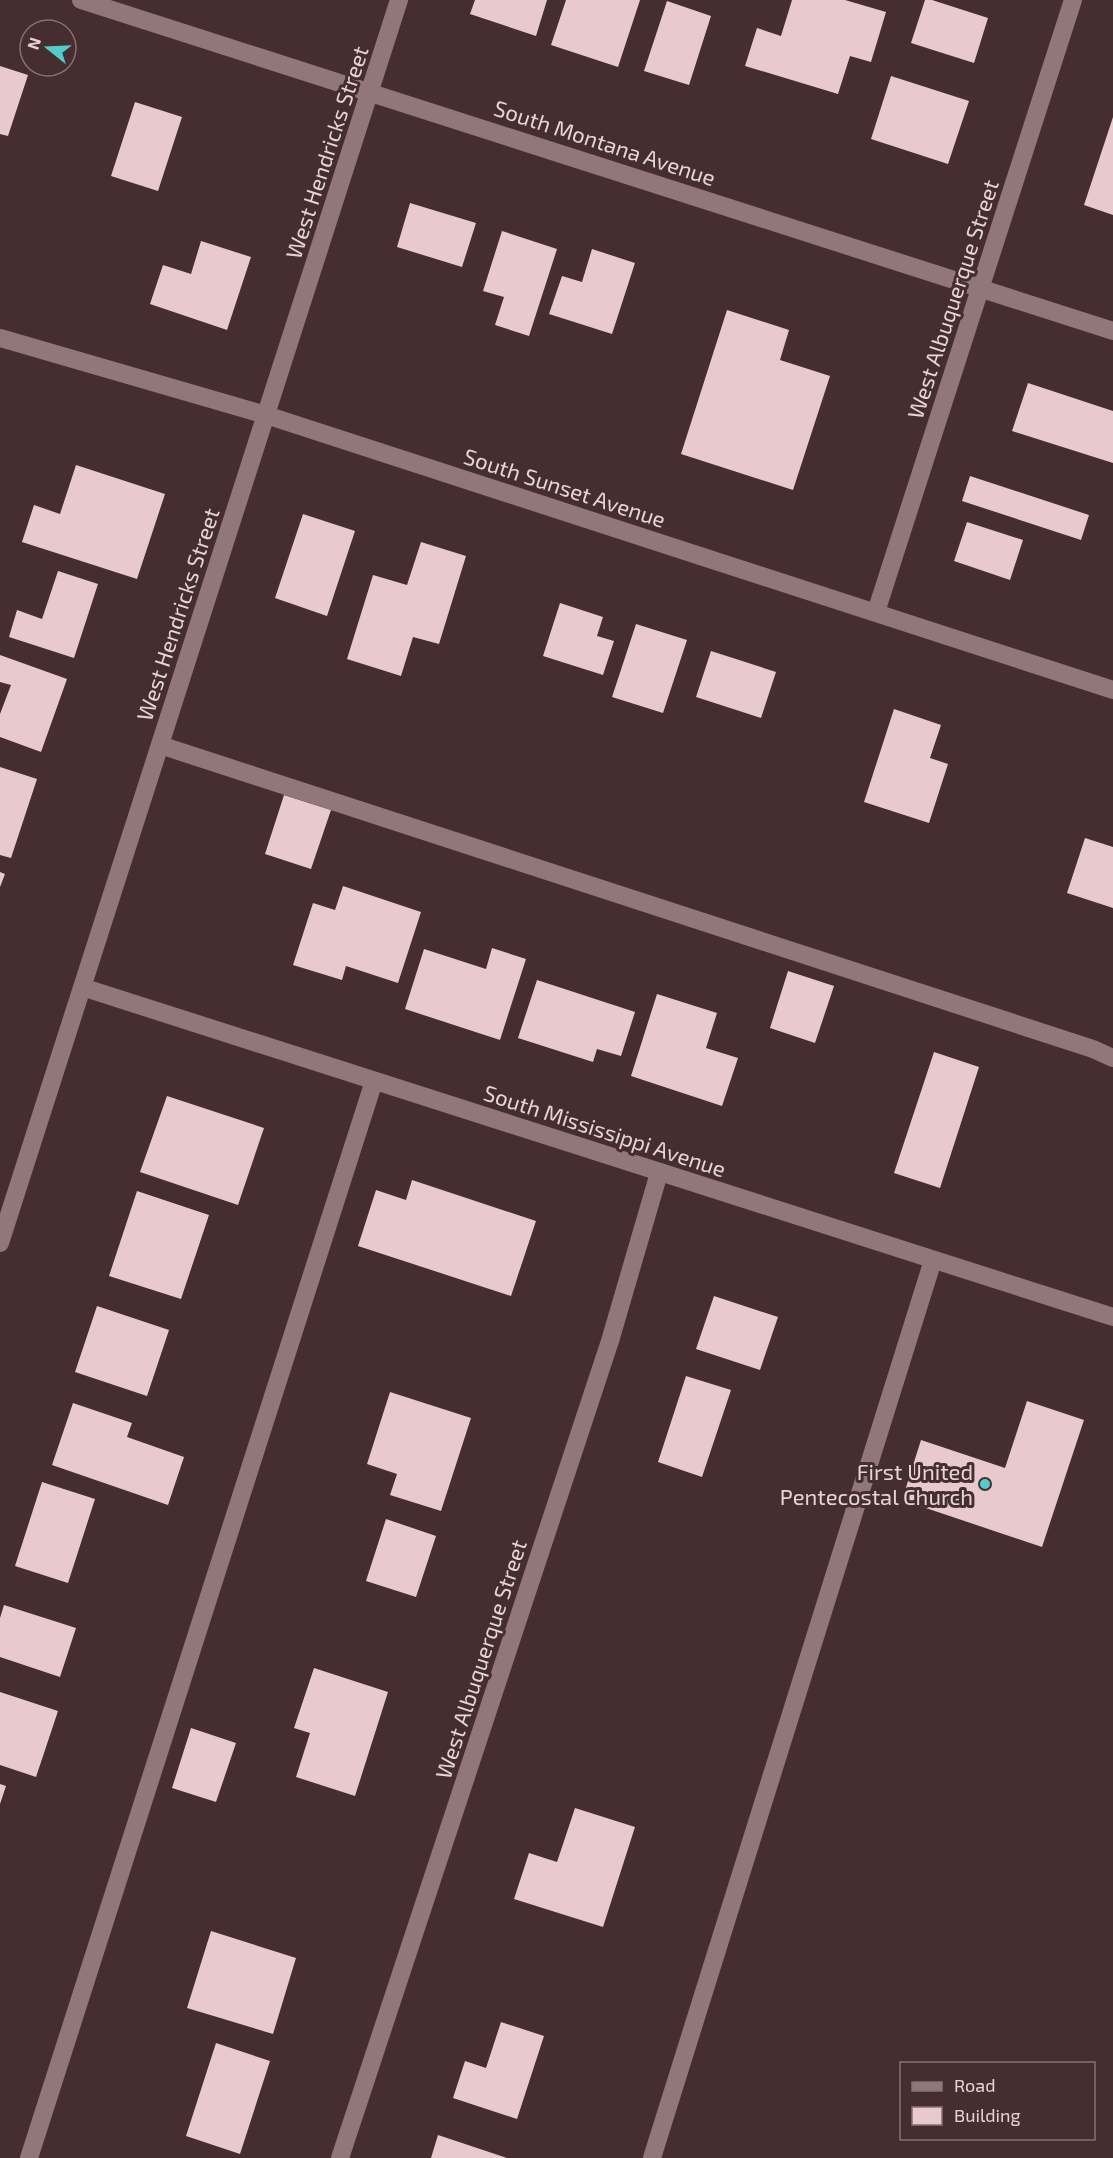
<svg xmlns="http://www.w3.org/2000/svg" width="1113" height="2158" viewBox="0 0 1113 2158" font-family="'Exo 2',sans-serif">
<style>
.building{fill:#e9cacc}
.lines{fill:none;stroke-linecap:round;stroke-linejoin:round}
.lane{stroke:#927778;stroke-width:18}
.street{stroke:#927778;stroke-width:18}
.secondary{stroke:#927778;stroke-width:18}
.poi-dot{fill:#53cdcb;stroke:#462e30;stroke-width:2}
.labels{text-anchor:middle;dominant-baseline:central;stroke-width:6;stroke-linejoin:round;paint-order:stroke}
.street-label{font-size:22px;fill:#e5d5d6;stroke:#462e30}
.poi-label{font-size:22px;fill:#e5d5d6;stroke:#462e30;text-anchor:end}
</style>
<rect width="100%" height="100%" fill="#462e30"/>
<path class="building" d="M475,0H547L536,36L470,14Z
M566,0H640L618,67L551,45Z
M792,0H845L886,12L871,62L850,56L838,94L745,66L757,28L781,36Z
M925,0H932L988,18L974,63L911,43Z
M667,1L711,16L689,85L644,71Z
M0,66L28,75L8,136L0,134Z
M891,76L969,101L948,164L871,139Z
M135,102L182,117L158,191L111,176Z
M1113,117V215L1084,205Z
M410,203L476,223L462,267L397,247Z
M502,231L557,249L529,336L495,325L504,297L483,291Z
M201,241L251,257L227,330L150,304L163,265L191,274Z
M592,249L635,263L612,334L549,314L562,276L582,282Z
M727,310L789,330L780,360L830,376L793,490L681,454Z
M1028,383L1113,411V463L1012,431Z
M76,465L165,494L137,579L22,542L34,505L60,514Z
M970,476L1089,515L1081,540L962,501Z
M303,514L355,531L327,616L275,598Z
M967,522L1023,540L1010,580L954,561Z
M421,542L466,556L439,644L413,637L401,676L347,659L373,575L407,585Z
M58,571L98,584L74,658L9,637L17,610L42,619Z
M560,603L603,617L597,636L614,641L603,675L543,656Z
M636,624L687,640L663,713L612,697Z
M711,651L776,672L761,718L696,697Z
M0,655L67,679L41,752L0,737V714L11,685L0,682Z
M894,709L941,725L930,758L948,764L929,823L864,802Z
M0,767L37,779L11,858L0,855Z
M284,795L331,810L311,869L265,854Z
M1085,838L1113,847V908L1067,893Z
M0,872L5,874L0,887Z
M343,886L421,912L398,983L346,966L342,980L293,965L313,903L335,910Z
M492,948L526,959L500,1040L405,1009L424,949L486,969Z
M788,971L834,986L815,1043L770,1028Z
M537,980L635,1012L621,1056L597,1049L593,1062L518,1038Z
M657,994L717,1013L706,1048L738,1058L722,1106L631,1076Z
M934,1052L979,1067L940,1188L894,1173Z
M167,1096L264,1128L238,1205L140,1172Z
M412,1180L536,1221L511,1296L358,1246L376,1190L406,1200Z
M137,1191L209,1215L181,1299L109,1276Z
M714,1296L778,1317L760,1370L696,1349Z
M97,1306L169,1330L147,1396L75,1372Z
M686,1376L731,1390L702,1477L658,1462Z
M390,1392L471,1418L441,1511L390,1495L397,1474L367,1464Z
M1027,1401L1084,1420L1042,1547L902,1500L921,1440L1005,1468Z
M73,1403L132,1423L127,1437L184,1457L168,1505L52,1465Z
M42,1482L95,1499L68,1583L15,1566Z
M386,1519L436,1536L416,1597L366,1581Z
M4,1605L76,1628L60,1677L0,1657V1618Z
M314,1668L388,1692L355,1796L296,1777L310,1733L294,1728Z
M0,1692L58,1711L36,1777L0,1765Z
M191,1728L236,1743L216,1802L172,1788Z
M0,1784L6,1786L0,1804Z
M575,1808L635,1827L603,1927L514,1899L529,1853L557,1862Z
M211,1931L296,1958L273,2034L187,2008Z
M501,2022L544,2036L517,2119L453,2098L465,2061L486,2068Z
M216,2043L270,2061L240,2154L186,2136Z
M438,2135L507,2158H431Z"/>
<g class="lines">
<path class="lane" d="M160,745L1093,1049L1113,1058
M29,2158L374,1081
M652,2158L933,1260"/>
<path class="street" d="M81,0L1113,331
M876,612L1073,0
M82,987L1113,1317
M0,1243L399,0
M340,2158L610,1341L659,1173"/>
<path class="secondary" d="M0,338L266,415L1113,690"/>
</g>
<circle class="poi-dot" cx="985" cy="1484" r="6"/>
<g class="labels">
<g class="street-label">
<text transform="translate(605 142) rotate(18)">South Montana Avenue</text>
<text transform="translate(326 152) rotate(-72)">West Hendricks Street</text>
<text transform="translate(952 299) rotate(-72)">West Albuquerque Street</text>
<text transform="translate(565 487) rotate(18)">South Sunset Avenue</text>
<text transform="translate(177 614) rotate(-72)">West Hendricks Street</text>
<text transform="translate(605 1130) rotate(18)">South Mississippi Avenue</text>
<text transform="translate(480 1659) rotate(-72)">West Albuquerque Street</text>
</g>
<g class="poi-label">
<text x="973" y="1471">First United<tspan x="973" dy="25">Pentecostal Church</tspan></text>
</g>
</g>
<rect x="900" y="2062" width="195" height="78" fill="#462e30" stroke="#867172" stroke-width="1.5"/>
<rect x="912" y="2082" width="30" height="9" fill="#927778" stroke="#867172" stroke-width="1.5"/>
<text x="954" y="2092" font-size="18" fill="#e5d5d6">Road</text>
<rect x="912" y="2107" width="30" height="18" fill="#e9cacc" stroke="#867172" stroke-width="1.5"/>
<text x="954" y="2122" font-size="18" fill="#e5d5d6">Building</text>
<g transform="translate(48 48) rotate(288)"><circle r="28" fill="#462e30" stroke="#867172" stroke-width="1.5"/>
<path d="M0-4.5L10 22L0 15L-10 22Z" fill="#53cdcb"/>
<text y="-9" font-size="16" font-weight="bold" text-anchor="middle" fill="#e5d5d6">N</text>
</g>
</svg>
